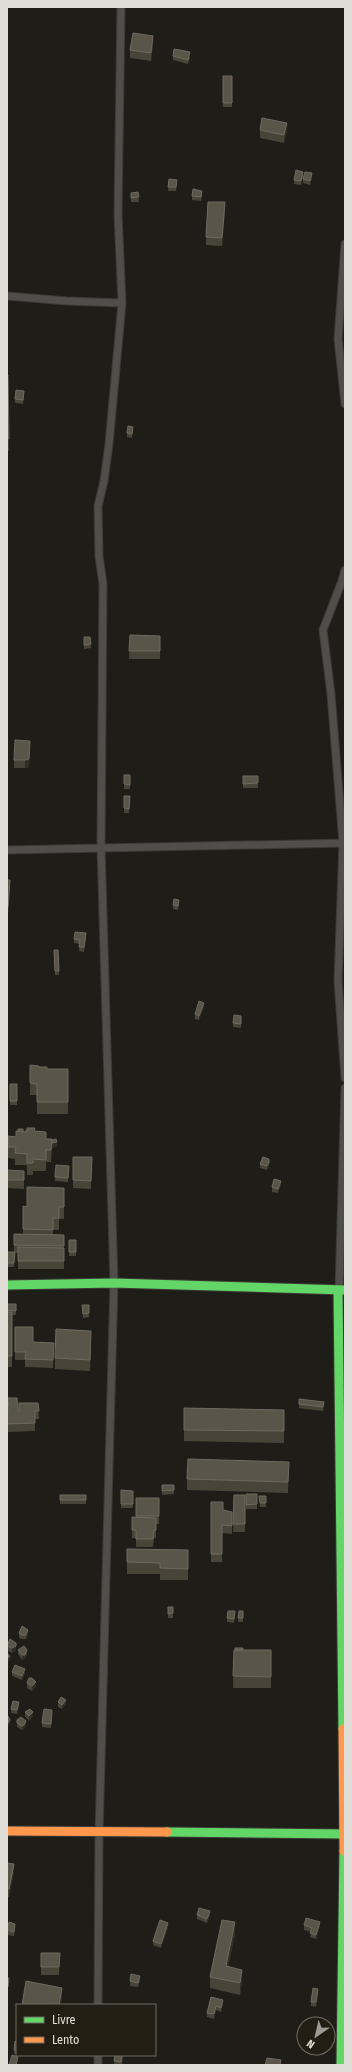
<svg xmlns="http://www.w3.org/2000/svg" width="352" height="2072" viewBox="0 0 352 2072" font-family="'Fira Sans Condensed',sans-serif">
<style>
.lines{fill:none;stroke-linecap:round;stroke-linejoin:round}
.lane-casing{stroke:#3b3a36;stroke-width:9}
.fast-casing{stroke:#3b3a36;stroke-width:11}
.slow-casing{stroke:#3b3a36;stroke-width:11}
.lane{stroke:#504e4a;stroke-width:7}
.fast{stroke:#63d668;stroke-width:9}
.slow{stroke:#ff974d;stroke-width:9}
.wall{fill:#484438}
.shaded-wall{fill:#312e24}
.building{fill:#595549;stroke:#6e6a5f}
</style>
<rect width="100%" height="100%" fill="#1e1d18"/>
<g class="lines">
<defs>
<path id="lane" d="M345,244L338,339L345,404
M7,296L67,301L122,303
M345,570L342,581L323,630L331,694L343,843L338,981L345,1078
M7,850L345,843
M339,1290L345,1088
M98,2005L99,1834L114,1283L101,847L103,584L99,556L98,506L104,481L109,444L122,303L118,214L121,7
M98,2065V2055"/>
<path id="fast" d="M7,1285L114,1283L345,1290
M338,1290L343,1729
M167,1832L345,1834
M341,2065L344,1851"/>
<path id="slow" d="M343,1729L344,1851
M7,1831L167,1832"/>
</defs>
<use href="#lane" class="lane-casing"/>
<use href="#fast" class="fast-casing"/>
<use href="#slow" class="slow-casing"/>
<use href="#lane" class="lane"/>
<use href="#fast" class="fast"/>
<use href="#slow" class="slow"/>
</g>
<path class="wall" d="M153,44L151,61L130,58V50Z
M173,56L190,57L188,64L173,60Z
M223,76H232V107H223Z
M260,130L287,131L284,143L260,138Z
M303,176L301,185L294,184V180Z
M312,178L310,185L303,183V179Z
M169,179L177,184L176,191H168Z
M138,192L139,202H131V193Z
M202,195L201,201L192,200V196Z
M225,211L222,246L206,245V237Z
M7,375H8L9,451H7Z
M24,395L23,404L15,403V399Z
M133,431L132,438L127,437V433Z
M130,635L160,636V659H129Z
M84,637H90L91,648L84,649Z
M30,749L29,767L25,768H14V760Z
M124,775H130V789H124Z
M243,776H258V788H243Z
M124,796H130L129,813H124Z
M7,880L10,888L8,915H7Z
M179,904L178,910L173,909V905Z
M86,937L84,952L79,951L80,944L74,943V939Z
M54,950H58L59,975H55Z
M204,1007L199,1020L195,1019V1014Z
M241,1020V1028L233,1027V1023Z
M30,1065L47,1069H68V1114H37V1095H30Z
M10,1084H17V1105H10Z
M25,1129L34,1131L46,1139L52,1140L57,1146L52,1148V1146L51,1162H46V1171H33V1175H27V1165H15V1159L8,1158V1136L16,1137L23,1132H25Z
M73,1157H92L91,1189L73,1188Z
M263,1157L269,1167L267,1170L260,1168V1164Z
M7,1170L24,1171V1189L7,1188Z
M69,1170L68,1182L55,1181V1177Z
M281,1185L278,1193L272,1192V1187Z
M64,1188V1219H59V1230H53V1234L64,1235V1269H18V1253H15L14,1267H7V1252H14V1234H23V1206L27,1207Z
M69,1240H76V1256H69Z
M7,1304H16V1315H12V1367H7Z
M82,1305H89V1317L83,1318Z
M15,1327L33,1342L54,1343L53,1368L25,1367V1360H15Z
M91,1342L90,1371L55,1369V1358Z
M299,1399L324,1406L323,1411L299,1408Z
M38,1403L39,1419H35V1431L7,1432V1411H19Z
M184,1408L284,1410V1443L184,1441Z
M289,1462L288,1493L187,1490V1479Z
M162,1485H174V1494L162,1495Z
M121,1490L133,1491V1508H121Z
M246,1494H257V1509H246Z
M60,1495H86V1504H60Z
M234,1495H245V1532H233Z
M259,1496H266V1507H260Z
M136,1498H159V1524H156V1538H154L153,1547H136V1538H132V1517H136Z
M211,1502L223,1510L232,1512V1534L222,1533V1562H211Z
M127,1549L188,1550V1580H160V1574H127Z
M168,1607H173V1618H168Z
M239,1611H243V1622H238Z
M235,1615L234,1623L227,1622V1618Z
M19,1633L28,1635L26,1639H21L19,1637Z
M7,1646L16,1647V1650L12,1653L7,1650Z
M18,1650L27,1654L25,1659L22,1660L18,1654Z
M234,1650H271V1688H233Z
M12,1672L25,1673L22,1680L12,1676Z
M27,1683L36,1686L32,1691L27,1688Z
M58,1702L66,1704L62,1709L58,1707Z
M19,1707L17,1714L11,1713V1709Z
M25,1712L33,1716L29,1721L25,1716Z
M52,1714L51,1728L42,1727V1723Z
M17,1720L26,1725L24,1729L22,1730L17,1727Z
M7,1863L14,1872L9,1897H7Z
M197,1915H210L207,1923L197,1919Z
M304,1925L320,1926L316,1939L310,1937L311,1932L304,1930Z
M168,1927L161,1948L153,1945V1941Z
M15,1928L14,1936L7,1935V1929Z
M235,1934L228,1967L242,1981L240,1995L210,1988V1977Z
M41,1953H60L59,1975H41Z
M140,1980L138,1987L130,1986V1981Z
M318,1993L316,2007L311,2006V2002Z
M211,1997L223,2004L221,2012L216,2010L214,2019L207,2017V2013Z
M15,2041L17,2042V2054H14Z
M115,2055H123L122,2065H114Z"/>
<path class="shaded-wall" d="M153,36V44L151,61V53Z
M287,123V131L284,143V135Z
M303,172V176L301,185V181Z
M312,173V178L310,185V181Z
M225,202V211L222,246V238Z
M30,741L29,767L25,768V760Z
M204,1003V1007L199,1020V1016Z
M57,1142V1146L52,1148V1143Z
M269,1163V1167L267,1170V1166Z
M281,1181V1185L278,1193V1189Z
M91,1331V1342L90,1371V1360Z
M28,1630V1635L26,1639V1635Z
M16,1643V1650L12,1653V1648Z
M27,1650V1654L25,1659L22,1660V1655Z
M10,1656V1660L7,1663V1659Z
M25,1669V1673L22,1680V1676Z
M36,1682V1686L32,1691V1686Z
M66,1700V1704L62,1709V1705Z
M19,1702V1707L17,1714V1710Z
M33,1712V1716L29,1721V1716Z
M10,1720V1724L8,1727V1723Z
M26,1721V1725L24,1729L22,1730V1726Z
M14,1864V1872L9,1897V1889Z
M210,1911V1915L207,1923V1919Z
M235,1922V1934L226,1978V1966Z
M320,1922V1926L316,1939V1935Z
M168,1923V1927L161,1948V1944Z
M15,1924V1928L14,1936V1932Z
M242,1970V1981L240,1995V1983Z
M62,1988V2000L61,2005H59Z
M223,2000V2004L221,2012V2008Z
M216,2006V2010L214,2019V2014Z"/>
<path class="building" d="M133,33L153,36L151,53L130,50Z
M174,49L190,52L188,60L173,56Z
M223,76H232V103H223Z
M262,118L287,123L284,135L260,130Z
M296,170L303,172L301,181L294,180Z
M305,172L312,173L310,181L303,179Z
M169,179L177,180L176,187H168Z
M193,189L202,191L201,197L192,196Z
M138,192L139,197L131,198V193Z
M208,202H225L222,238L206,237Z
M7,375H8L9,439H7Z
M16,390L24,391L23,400L15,399Z
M128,426L133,427L132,434L127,433Z
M130,635L160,636V651H129Z
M84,637H90L91,644L84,645Z
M15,740L30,741L29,759L25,760H14Z
M124,775H130V785L124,784Z
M243,776H258V783L243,784Z
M124,796H130L129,809L124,808Z
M7,880H10L8,907H7Z
M174,899L179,900L178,906L173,905Z
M75,932L86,933L84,947H79L80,940L74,939Z
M54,950H58L59,971H55Z
M199,1001L204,1003L199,1016L195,1014Z
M234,1015L241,1016V1024L233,1023Z
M30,1065L39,1066V1067H47V1069H68V1102H37V1084L30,1083Z
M10,1084H17V1101H10Z
M27,1128H35L34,1131L46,1132V1139H52L51,1150H46V1160L33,1159V1163H27V1154L15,1153L16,1147H8V1136L16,1137V1131L27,1132Z
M18,1129H23V1132L18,1131Z
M56,1139L57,1142L52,1143V1140Z
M73,1157H92L91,1181L73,1180Z
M263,1157L269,1159V1163L267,1166L260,1164Z
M56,1165L69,1166L68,1178L55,1177Z
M7,1170L24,1171V1180H7Z
M274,1179L281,1181L278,1189L272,1187Z
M27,1187L64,1188V1207H59V1218H53V1230L23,1229V1206L27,1207Z
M14,1234L64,1235V1246L14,1245Z
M69,1240H76V1252H69Z
M18,1247L64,1248V1261H18Z
M7,1252H15L14,1263H7Z
M7,1304H16V1311L7,1310Z
M82,1305H89V1313L83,1314Z
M7,1312H12V1356H7Z
M15,1327H33V1342L54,1343L53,1360L25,1359L26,1352H15Z
M56,1329L91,1331L90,1360L55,1358Z
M8,1398H17L18,1411H19V1403H38L39,1411H35V1423L7,1424V1411H9Z
M299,1399L324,1402L323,1407L299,1404Z
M184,1408L284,1410V1431L184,1430Z
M188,1459L289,1462L288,1482L187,1479Z
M162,1485H174V1490L162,1491Z
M121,1490L133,1491V1504H121Z
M246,1494H257V1504L246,1505Z
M60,1495H86V1500H60Z
M234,1495H245V1524H233Z
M259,1496H266V1503H260Z
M136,1498H159V1516H136Z
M211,1502H223V1510L232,1512V1526L222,1525V1554H211Z
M132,1517L156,1518V1530H154L153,1539H136V1530H132Z
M127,1549L188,1550V1569L160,1568V1563L127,1562Z
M168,1607H173V1613L168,1614Z
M228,1611H235L234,1619L227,1618Z
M239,1611H243V1618H238Z
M22,1626L28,1630L26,1635H21L19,1633Z
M10,1639L16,1643V1646L12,1648L7,1646Z
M24,1646L27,1650L25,1655H22L18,1650Z
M235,1648H243V1650H235Z
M234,1650H271V1677L233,1676Z
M7,1653L10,1656L7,1659Z
M15,1665L25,1669L22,1676L12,1672Z
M29,1678H32L36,1682L32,1686L27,1683Z
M61,1697L66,1700L62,1705L58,1702Z
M13,1701L19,1702L17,1710L11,1709Z
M30,1709L33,1712L29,1716L25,1712Z
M44,1709L52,1710L51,1724L42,1723Z
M8,1716L10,1720L8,1723H7V1717Z
M21,1717L26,1721L24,1725L22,1726L17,1723V1720Z
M7,1863L14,1864L9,1889H7Z
M199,1908L210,1911L207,1919L197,1915Z
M306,1918L320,1922L316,1935L310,1933L312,1928L304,1925Z
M160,1920L168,1923L161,1944L153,1941Z
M222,1920L235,1922L226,1966L242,1970L240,1983L210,1977Z
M9,1922L15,1924L14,1932L7,1930Z
M41,1953H60L59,1967H41Z
M131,1974L140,1976L138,1983L130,1981Z
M7,1978H9L8,1987H7Z
M26,1981L62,1988L59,2005L54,2004V2005H22Z
M313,1988L318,1989L316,2002H311Z
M211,1997L223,2000L221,2008L216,2006L214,2014L207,2013Z
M15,2041L17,2042V2050H14Z
M12,2055L18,2057L16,2065H9Z
M115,2055H122L121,2062L114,2061Z
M267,2058L281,2060L280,2065H265Z"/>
<rect width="352" height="2072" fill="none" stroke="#e0ddd6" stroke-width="16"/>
<rect x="16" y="2004" width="140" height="52" fill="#221e14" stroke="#6e6a62"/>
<rect x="24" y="2017" width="20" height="6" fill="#63d668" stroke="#6e6a62"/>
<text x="52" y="2024" font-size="12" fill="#e0ddd6">Livre</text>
<rect x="24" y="2037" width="20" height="6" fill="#ff974d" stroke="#6e6a62"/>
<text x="52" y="2044" font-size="12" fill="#e0ddd6">Lento</text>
<g transform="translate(316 2036) rotate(214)"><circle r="19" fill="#221e14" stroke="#6e6a62"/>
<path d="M0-3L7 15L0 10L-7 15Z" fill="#9c9a94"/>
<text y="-6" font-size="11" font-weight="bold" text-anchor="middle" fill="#e0ddd6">N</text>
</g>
</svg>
